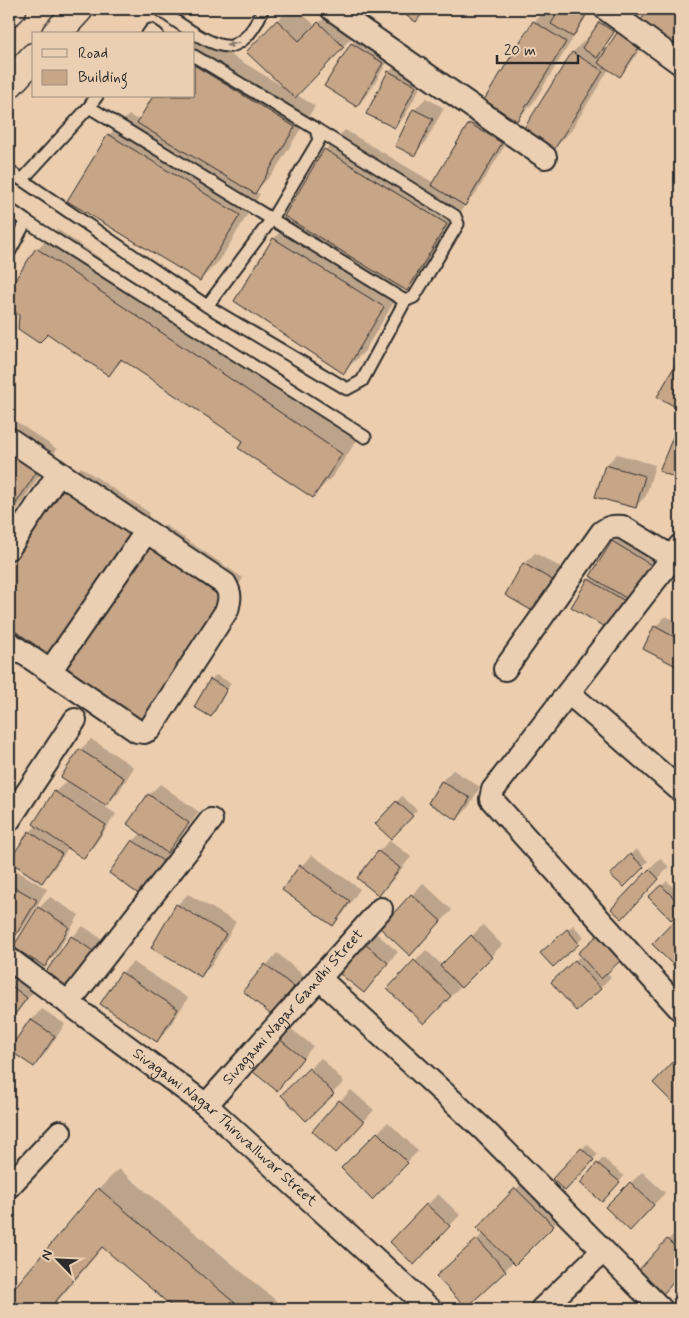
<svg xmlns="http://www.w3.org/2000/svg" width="689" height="1318" viewBox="0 0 689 1318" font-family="Mynerve,sans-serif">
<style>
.shadow{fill:#0003}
.building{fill:#c7a587;stroke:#2b2b2b}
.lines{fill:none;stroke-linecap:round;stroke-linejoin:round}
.service-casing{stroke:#2b2b2b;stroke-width:15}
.minor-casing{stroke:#2b2b2b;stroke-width:26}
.primary-casing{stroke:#2b2b2b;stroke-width:31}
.service{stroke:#ebcfb2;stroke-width:11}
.minor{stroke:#ebcfb2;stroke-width:22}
.primary{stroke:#ebcfb2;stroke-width:28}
.oneway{fill:#8b7d6e}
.labels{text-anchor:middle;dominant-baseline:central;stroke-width:5;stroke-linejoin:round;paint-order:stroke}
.street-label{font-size:15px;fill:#2b2b2b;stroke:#ebcfb2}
</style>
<rect width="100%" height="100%" fill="#eccdae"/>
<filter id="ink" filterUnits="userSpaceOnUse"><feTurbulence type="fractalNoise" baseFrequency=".02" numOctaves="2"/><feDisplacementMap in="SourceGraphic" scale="10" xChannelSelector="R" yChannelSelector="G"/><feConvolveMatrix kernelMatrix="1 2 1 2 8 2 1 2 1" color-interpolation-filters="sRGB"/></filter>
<g filter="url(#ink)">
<path class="shadow" d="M290,9H297L316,26L333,9L359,30L297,95L315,106L274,172L255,192L260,194L220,260L200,280L109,135L129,115L140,121L194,96V41L199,36L284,87L277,21Z
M398,9H427L416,21Z
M547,9H554L559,12L561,9H591L533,103L517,119L534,22Z
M651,9H680V44L673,51L650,35L630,64L619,75L609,69L570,132L554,148L525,130L573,52L589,36L591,37L606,18L618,27L605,46L609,49L638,26Z
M363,32L394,51L368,94L356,105L326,86L352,43Z
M400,61L427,74L405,116L394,127L389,72Z
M426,98L444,108L425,143L414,154L396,145L414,110Z
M481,113L513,132L476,193L466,203L427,269L407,289L403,287L364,352L343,372L236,301L274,238L293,220L325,150L345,130L434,183L470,124Z
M57,229L361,434L333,476L313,496L245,440L124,359L109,374L9,307V292L37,249Z
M680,360V408L659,396Z
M9,417L57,449L9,522Z
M680,429V476L678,478L676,433Z
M617,454L655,465L646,496L635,507L606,465Z
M81,467L150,513L69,632L49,652L9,625V565L61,487Z
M165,525L243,578L159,704L139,724L145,545Z
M624,530L666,556L618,617L589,580L613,542Z
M535,553L564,569L546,601L524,564Z
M666,616L680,623V666L644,648L655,627Z
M216,675L231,683L216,710L211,716V680Z
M91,739L134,767L118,793L106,804L81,788L80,790L116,814L94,846L83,857L69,847L53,870L42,881L30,832L36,826L55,792L68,780L80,750Z
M453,770L480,787L468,808L457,819L430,803L442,781Z
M160,784L199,812L178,840L170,848L173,850L151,883L111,873L133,841L142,833L149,795Z
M402,796L417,810L391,837L377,824Z
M390,840L411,857L390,883L379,894L359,878L379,851Z
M636,849L648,861L624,886L612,874Z
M312,855L360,889L343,914L332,925L301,866Z
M660,858L669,867L633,906L649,869Z
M9,866L47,889L24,927L13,939L9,936Z
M667,881L680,894V909L671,918L650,897Z
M423,883L452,910L421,943L382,928Z
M188,894L236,922L212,965L201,976L177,905Z
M50,897L79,915L56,954L45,965L39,908Z
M680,917V971L653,944Z
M483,925L502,945L435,1012L389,989L426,950L442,965Z
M573,925L584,937L553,966L547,948Z
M83,926L106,942L81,977L72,937Z
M371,929L398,952L363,991L337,969Z
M277,953L304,976L271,1013L244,991Z
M581,955L606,972L611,977L600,988L564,971Z
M133,962L188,998L168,1029L157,1040L102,1004L122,973Z
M9,967L37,987L9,1023Z
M42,1009L65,1024L45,1054L34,1065L11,1050L31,1020Z
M290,1028L313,1046L288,1078L277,1089L279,1039Z
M680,1056V1104L678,1106L654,1083Z
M321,1058L344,1082L306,1119L283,1095Z
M351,1090L374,1110L347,1140L340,1101Z
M388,1122L418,1151L372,1198L343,1168Z
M587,1144L598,1154L565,1189L554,1179Z
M603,1158L624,1176L608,1195L581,1183Z
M119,1169L286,1309H177L103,1247L51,1309H9V1296L99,1189Z
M642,1172L665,1193L630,1229L607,1207Z
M527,1178L564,1214L515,1264L513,1262L505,1270L449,1265L484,1233L479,1228Z
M438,1194L460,1215L425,1252L427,1205Z
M680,1228V1275L674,1281L668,1240Z"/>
<path class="building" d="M396,9H425L416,22Z
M560,9H580L587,13L573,37L551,24Z
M649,9H680V42L673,53L636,27Z
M277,20L299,41L318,22L344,47L295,98L246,52Z
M533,21L566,42L517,121L484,100Z
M599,22L614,32L597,58L582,48Z
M618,31L640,46L620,77L598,63Z
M351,43L383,63L357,107L324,86Z
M572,52L603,71L554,150L523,130Z
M194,65L295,127L255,194L137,123L153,96H194Z
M388,71L416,86L395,128L366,114Z
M413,109L433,119L415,156L395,146Z
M469,123L502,143L465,206L431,185Z
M108,134L240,215L200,281L67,201Z
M324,149L447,224L407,291L284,216Z
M273,238L384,307L344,374L234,301Z
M36,248L342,454L313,498L238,448L243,441L121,359L109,376L48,334L39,343L18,329L19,315L9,308V289Z
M677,362L680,364V409L657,397Z
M675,432L680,434V475L678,479L659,471Z
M9,450L38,470L9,514Z
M605,465L645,476L636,508L595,497Z
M60,486L130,534L49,654L9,627V563Z
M612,541L656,568L634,603L590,576Z
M144,544L224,599L139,725L59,671Z
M523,563L554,581L536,613L505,595Z
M588,579L625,601L608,629L571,607Z
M654,626L680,640V668L643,649Z
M210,679L227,689L211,717L194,707Z
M79,749L124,778L107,806L61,777Z
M441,781L470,798L457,820L428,803Z
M54,791L106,825L84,859L33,824Z
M148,794L189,823L167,853L127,824Z
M396,801L413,816L391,839L375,824Z
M29,831L62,854L42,883L9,861Z
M132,840L163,861L140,895L109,873Z
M378,851L400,868L379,896L357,878Z
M630,854L644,867L624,887L610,875Z
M300,865L350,901L333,926L282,890Z
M649,869L659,879L622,919L611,909Z
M9,884L37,900L13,940L9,938Z
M661,885L680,904V911L671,920L648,897Z
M411,894L441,921L410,956L380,928Z
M176,904L226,934L201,977L151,948Z
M38,907L69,927L45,967L13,947Z
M680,915V972L652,944Z
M567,929L579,944L553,967L540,953Z
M601,932L624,957L601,979L578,953Z
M471,935L492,957L461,988L440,966Z
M71,936L96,953L70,990L45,973Z
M359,939L388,963L364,993L335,970Z
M414,960L451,996L424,1024L387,989Z
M575,960L601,989L576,1011L551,982Z
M265,964L294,987L271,1015L243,991Z
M121,972L178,1009L157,1042L100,1004Z
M9,984L27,998L9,1022Z
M30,1019L55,1036L34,1067L9,1050Z
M278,1038L303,1058L277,1091L252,1071Z
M676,1059L680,1063V1106L678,1108L653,1083Z
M309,1068L334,1094L306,1121L281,1095Z
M339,1100L364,1122L336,1153L312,1131Z
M377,1132L408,1163L372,1200L341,1168Z
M581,1148L594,1160L565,1191L552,1179Z
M597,1163L620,1182L602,1202L580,1183Z
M630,1182L654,1205L630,1231L605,1207Z
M98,1188L242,1309H175L102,1247L49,1309H9V1294Z
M515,1188L554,1226L515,1265L477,1228Z
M426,1204L450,1226L414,1265L390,1242Z
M680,1227V1237L675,1232Z
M477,1239L506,1271L466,1308L436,1276Z
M667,1239L680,1252V1275L663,1294L638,1271Z"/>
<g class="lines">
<defs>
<path id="service" d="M158,9C174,19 211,49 231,46C238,44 242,41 247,36C254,28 260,19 262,9
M148,34L151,30L157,34
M194,56L316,129L319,140L272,219L207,306
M89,107L97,96
M9,171L207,306L347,389L362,381L405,301
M23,179L89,107L405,301L414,297L458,224L455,216L316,129
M9,209L26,221
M9,253L26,221L365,437"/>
<g id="minor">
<path d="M332,9L545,157"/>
<path d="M606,9L680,63"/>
<path d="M9,439L225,584C231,594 230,599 227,610L150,729L144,732L137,731L9,643"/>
<path d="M680,546L673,557L493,790L491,799L680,1009"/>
<path d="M9,548L59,473"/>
<path d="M505,669L602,532C609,527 613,526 622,527L680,562"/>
<path d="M50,671L146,532"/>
<path d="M569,693L680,790"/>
<path d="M9,820L75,720"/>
<path id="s1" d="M9,959L206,1105L430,1309"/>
<path d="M319,978L485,1131L661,1309"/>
<path d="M68,1003L211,820"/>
<path id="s2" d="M206,1105L381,909"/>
<path d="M9,1186L60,1132"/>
<path d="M542,1309L603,1251"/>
</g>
<path id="primary" d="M9,12L12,9
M56,34L79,9
M9,84L34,57"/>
</defs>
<use href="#service" class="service-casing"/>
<use href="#minor" class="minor-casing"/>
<use href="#primary" class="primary-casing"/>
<use href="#service" class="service"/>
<use href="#minor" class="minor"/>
<use href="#primary" class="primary"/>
</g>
<defs><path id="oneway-solid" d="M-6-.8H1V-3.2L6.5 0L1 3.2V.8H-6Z" transform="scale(1.25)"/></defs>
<use class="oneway" href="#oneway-solid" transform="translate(233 44) rotate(168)"/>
</g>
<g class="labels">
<g class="street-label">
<text stroke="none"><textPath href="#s2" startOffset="131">Sivagami Nagar Gandhi Street</textPath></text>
<text stroke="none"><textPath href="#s1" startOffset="274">Sivagami Nagar Thiruvalluvar Street</textPath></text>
</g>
</g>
<rect width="689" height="1318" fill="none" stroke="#ebcfb2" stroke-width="30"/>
<rect x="15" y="15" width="659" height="1288" fill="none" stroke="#2b2b2b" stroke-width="2" filter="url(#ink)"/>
<rect x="32" y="32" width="162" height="65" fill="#ebcfb2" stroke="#9e8d7c"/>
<rect x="42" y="49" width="25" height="8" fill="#ebcfb2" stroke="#9e8d7c"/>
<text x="78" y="58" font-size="15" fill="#2b2b2b">Road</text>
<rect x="42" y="70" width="25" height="15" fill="#c7a587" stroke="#9e8d7c"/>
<text x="78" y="82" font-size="15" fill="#2b2b2b">Building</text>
<g transform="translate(58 1260) rotate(294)" stroke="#ebcfb2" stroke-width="4" paint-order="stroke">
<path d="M0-4L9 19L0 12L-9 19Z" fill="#2b2b2b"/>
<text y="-8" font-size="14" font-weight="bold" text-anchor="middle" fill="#2b2b2b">N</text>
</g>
<path d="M497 55v8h81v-8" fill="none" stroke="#2b2b2b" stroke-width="2.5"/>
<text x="504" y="55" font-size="15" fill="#2b2b2b" stroke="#ebcfb2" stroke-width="4" paint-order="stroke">20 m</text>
</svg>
